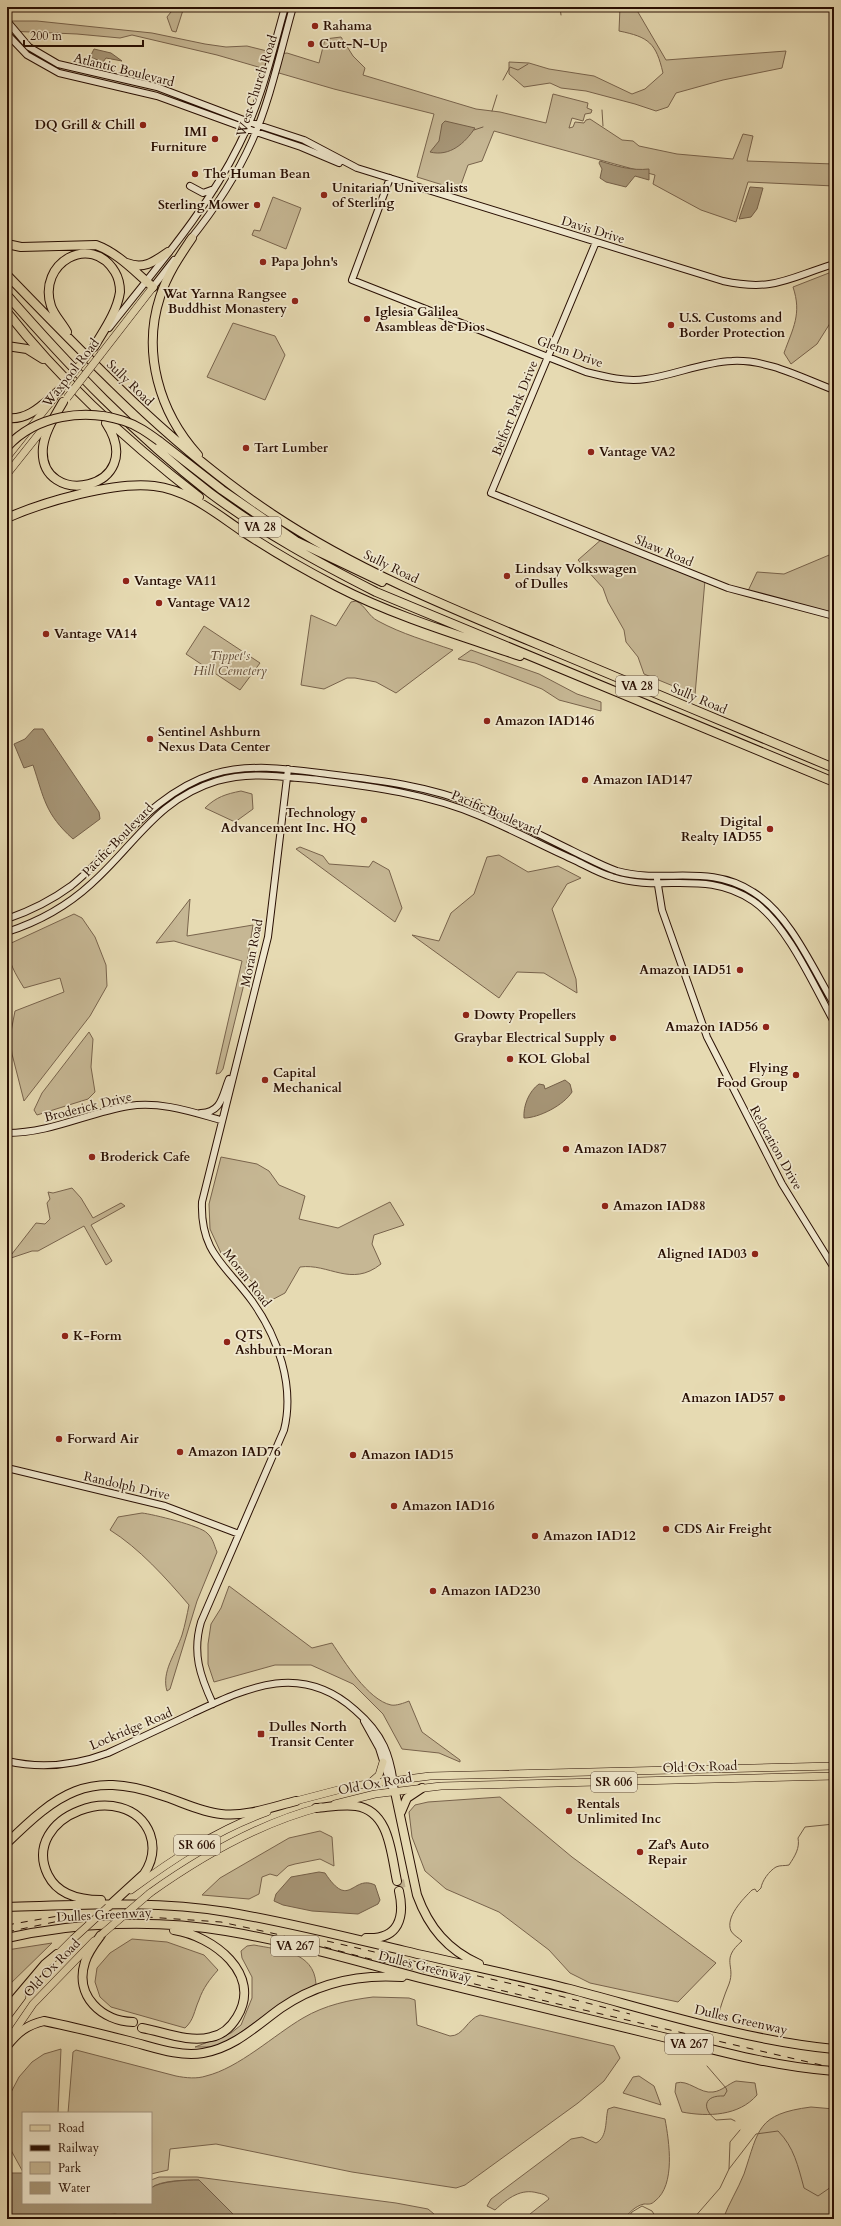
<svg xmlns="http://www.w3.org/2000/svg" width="841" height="2226" viewBox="0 0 841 2226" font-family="Cardo,serif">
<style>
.green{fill:#c6b794;stroke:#78634c}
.water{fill:#a69576;stroke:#745f48}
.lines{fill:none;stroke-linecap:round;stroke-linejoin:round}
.stream{stroke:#745f48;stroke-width:1}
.highway-tunnel{stroke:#c0b18f;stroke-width:8;stroke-dasharray:8 4;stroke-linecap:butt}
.secondary-casing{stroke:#290f03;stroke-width:8}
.primary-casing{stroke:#290f03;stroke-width:8}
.highway-casing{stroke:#290f03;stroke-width:10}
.secondary{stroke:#efe7cd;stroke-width:6}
.primary{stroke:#e6dab2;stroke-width:7}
.highway{stroke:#e6dab2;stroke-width:8}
.rail{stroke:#290f03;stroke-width:1;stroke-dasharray:7 7;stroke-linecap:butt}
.primary-bridge-casing{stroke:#290f03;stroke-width:8;stroke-linecap:butt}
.highway-bridge-casing{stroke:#290f03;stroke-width:10;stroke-linecap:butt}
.primary-bridge{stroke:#e6dab2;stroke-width:7}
.highway-bridge{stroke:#e6dab2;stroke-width:8}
.poi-dot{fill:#8f2418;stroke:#efe7cd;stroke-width:1.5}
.labels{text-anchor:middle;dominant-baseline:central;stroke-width:3.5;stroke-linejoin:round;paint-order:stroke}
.shield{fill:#efe7cd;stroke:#645040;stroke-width:1}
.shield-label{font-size:12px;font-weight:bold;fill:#290f03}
.poi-label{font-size:13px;font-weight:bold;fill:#290f03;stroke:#efe7cd;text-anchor:start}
.street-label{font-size:13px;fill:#290f03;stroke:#efe7cd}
.park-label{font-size:13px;font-style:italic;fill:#604a36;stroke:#efe7cd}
</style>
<rect width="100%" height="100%" fill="#e6dab2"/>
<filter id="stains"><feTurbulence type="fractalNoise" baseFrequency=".005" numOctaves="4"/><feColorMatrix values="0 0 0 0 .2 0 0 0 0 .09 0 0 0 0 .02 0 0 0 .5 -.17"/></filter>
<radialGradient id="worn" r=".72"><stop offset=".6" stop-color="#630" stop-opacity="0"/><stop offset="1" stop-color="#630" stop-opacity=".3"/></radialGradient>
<path class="green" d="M175,7H184L176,32L172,31L167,17Z
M620,7H635L666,60L786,51L782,68L723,80L676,93L668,107L656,111L635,104L586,91L561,88L550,83L524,87L509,74V62L529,63L549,69L594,76L632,94L645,89L663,73C656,43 649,37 619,31Z
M7,21H37L152,33L205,44L226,47L247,46L279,54L287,53L319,63L325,39L341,37L353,56L365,68L363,75L476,109L500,112L546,123L553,94L588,103L587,108L592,110L591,113L585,114L583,121L572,118L569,128L573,127L575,122L584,123L586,120L590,119L622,140L633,141L639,146L677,154L733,159L743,134L753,136L747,161L834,164V186L748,182L736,222L701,210L653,184L655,175L494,131L482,161L468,165L459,190L417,177L434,114L334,89L217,55L132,35L120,38L77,34L7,31Z
M273,197L301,208L286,249L252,235L254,230L260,231Z
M834,271V317L817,344L791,364L784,353C793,328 802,314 793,287Z
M233,323L275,336L285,355L265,400L207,377Z
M603,538L705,580L695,695L644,674L638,657L626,642L624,630L608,602L603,588L578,560Z
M834,553V616L747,593L757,572L784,574Z
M356,601C366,606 368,616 378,621C402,634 427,641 453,650L396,693L376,682L355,678H347L324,689L301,685L311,615L336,626L351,602Z
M204,626L260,663L240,690L186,654Z
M471,650L539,674L577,694L601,702V711L559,700L542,689L475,663L458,659Z
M241,791L252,794L253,809L235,822L205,808C216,797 226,794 241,791Z
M300,847L323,856L329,864L369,867L373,861L389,870L402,908L395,922L296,849Z
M499,855L528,872L558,866L581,878L567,884L552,909L576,979L577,993L544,973L517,972L499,998L412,935L439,941L451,913L474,894L487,857Z
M190,899L187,936L253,925L243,988L223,1069L220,1073L216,1074L242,961L174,941L156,943Z
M74,914L82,918L95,937L106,965L107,986L90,1016L24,1101L12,1054L10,1037L15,1011L64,992L60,978L24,988C16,975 7,960 7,945Z
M89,1032L93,1039L91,1067L95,1092L88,1099L37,1115L34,1110L42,1093Z
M221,1157L257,1164L269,1171L279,1185L305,1196L299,1219L338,1228L390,1202L404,1225L374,1235L372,1244L381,1264C351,1288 329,1263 300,1267L285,1293L268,1302L252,1282L221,1253L210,1229L209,1204Z
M72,1188L81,1198L93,1218L121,1203L125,1206L91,1225L112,1261L106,1265L84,1226L38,1251H32L8,1259L36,1223L45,1224L50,1219L47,1203L50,1199L48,1192L53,1193Z
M142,1513C152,1514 201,1526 207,1533C213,1538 214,1545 217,1552L197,1601L170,1689L167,1691C161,1672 176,1653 182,1635C185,1625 187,1615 189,1605C166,1578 139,1548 110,1530L118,1517Z
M229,1586L312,1648L332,1643C344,1661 368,1700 391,1705C396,1706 404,1703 409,1701L422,1732L460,1760V1762L439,1753L402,1749L383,1714L353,1684L311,1665H275L214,1682L208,1664V1644L211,1624L221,1608Z
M500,1797L572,1857L716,1963L678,2002L590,1983L570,1973L549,1950L499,1912L446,1889L425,1871L412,1837L409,1812L415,1805L428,1802Z
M320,1831L332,1837L334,1866L320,1859L295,1864L288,1866L277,1876L270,1874L262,1877L259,1894L249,1899L202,1895L220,1878L289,1838Z
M132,1939L167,1942L204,1955L218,1970C210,1979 203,1988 199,2000C194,2011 194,2020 185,2028L111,2007L100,1997L95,1982L97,1968L110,1953Z
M52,1943L7,1987V1950Z
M254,1945C279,1950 314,1951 316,1984L286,2000L226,2043L211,2047H195L231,2033L241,2025L252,1998V1977L242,1958L241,1951L247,1946Z
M373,1997L409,1998L415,2000L417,2025L450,2036C464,2036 467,2019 480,2015L614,2046L620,2058L604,2081L578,2103L465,2185L456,2188L352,2172L216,2144L170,2149L168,2170L151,2174V2113H68L73,2052L76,2050L176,2076C186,2078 197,2079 206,2076C239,2068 274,2035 303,2018C325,2005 349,2000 373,1997Z
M61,2049L58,2113H23V2172L7,2143V2100L19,2077L32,2062L44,2054Z
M639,2076L654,2086L661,2105L623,2093L633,2077Z
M736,2081L755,2083L757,2095C739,2116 708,2117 682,2112L675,2092L676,2083C688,2079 700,2094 713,2092C722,2091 728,2084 736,2081Z
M614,2107L665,2119C669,2141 676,2185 655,2201C651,2205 648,2204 644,2204C635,2206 629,2213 624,2219H529L528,2216L530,2214L549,2199C547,2195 543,2194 538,2193C521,2188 508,2198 495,2210L487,2206L491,2199L571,2139L582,2137L596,2143C608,2137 605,2120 608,2109Z
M811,2107L834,2109V2219H723C729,2203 738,2189 744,2174C759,2129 757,2114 811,2107Z
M159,2177H197L396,2203L428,2209L434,2214V2219H238L199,2180C187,2180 160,2180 151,2188V2180Z
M115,2214L136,2219H68Z"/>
<path class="water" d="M94,49L111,53L122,61L106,58L103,62L90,57Z
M445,121L475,128C465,143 450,157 430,152L439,141L442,124Z
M600,161C616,166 632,171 649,169V180L635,176L626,187L606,182L600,178L602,169L599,163Z
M750,187L763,188L757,209L751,217L739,219Z
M34,729H43L99,812L100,819L73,839C45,814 44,798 33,765L24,768L14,744L25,739Z
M565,1080L570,1084L572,1092C564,1105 539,1118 524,1118C523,1106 529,1091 539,1084L544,1085L545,1089Z
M319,1872L325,1873C350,1911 352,1874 375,1885L380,1900L378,1904L358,1914L312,1911L283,1905L274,1901L276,1894L291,1877Z
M7,2173H23V2203H151V2188C160,2181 187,2180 199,2180L238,2219H136L115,2214L68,2219H7Z"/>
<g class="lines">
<path class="stream" d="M560,7L561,15
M503,80L510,67L518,70L528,64
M602,110L603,126
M492,111L497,95
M474,130L483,127
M717,2020C720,2008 724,1996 729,1984C736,1965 720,1960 742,1941C739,1938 733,1935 731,1931C725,1917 743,1899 752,1890L755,1889L757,1892L761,1888C762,1881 769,1871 776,1867C780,1865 785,1866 789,1865C795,1856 800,1848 798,1838L805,1827L834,1824
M707,2066L726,2088L727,2091L724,2096C704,2095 701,2108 716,2120L731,2119L735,2121
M834,2126V2130
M729,2169L756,2134L778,2131C794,2147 798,2166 804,2188L818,2196L831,2187L834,2165
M627,2219L632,2212L642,2206L652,2211L657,2219
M693,2219L720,2188L729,2169L730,2142L740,2130
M832,2219L834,2218"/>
<path class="highway-tunnel" d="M400,1880L402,1890"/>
<defs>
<path id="secondary" d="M7,21L29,47L58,64L157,87L249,122L304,140L357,168L723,281C774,292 788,278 834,264
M7,34L27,55L59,73L157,96L256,132L301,147L339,163
M390,178L352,280L586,372C606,377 626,382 646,379C675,375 703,362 732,361C767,359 802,378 834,390
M190,186L203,193L214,189
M189,241C214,210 236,177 252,141C270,101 281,49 293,7
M596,242L491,493L728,588L834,616
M153,287L174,260
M109,328C155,269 206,212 239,145C261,102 272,53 285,7
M657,879L662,910L707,1037L782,1184L834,1268
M7,919C30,911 52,900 71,886C118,848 153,793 213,774C252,763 289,769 328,774C379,780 429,786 478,806C510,819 542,836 573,851C588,858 602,866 617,871C664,884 709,863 753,892C790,915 812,967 834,1004
M7,932C38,922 67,906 91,884C135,845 157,799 217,781C251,771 284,777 319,780C374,787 428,794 480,816C511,829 541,845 572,859C585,865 598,873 612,877C662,893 705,869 753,901C787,924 814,986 834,1022
M201,1113C222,1112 222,1096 229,1079
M7,1133C51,1133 87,1113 129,1106C160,1101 192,1112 221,1120
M7,1468L165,1506L239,1534
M213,1704C200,1676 192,1653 201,1622L284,1430C295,1386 278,1337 252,1301C226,1265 200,1253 202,1202L268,937L288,769
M364,1721L379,1748L391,1786
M7,1761C41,1769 76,1765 108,1753C136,1740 164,1727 191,1714C247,1688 300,1661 355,1710C383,1734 391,1755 395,1792"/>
<path id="primary" d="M101,354L153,287
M7,457L54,398
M7,474L50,420
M370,1783L379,1775L383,1762
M292,1802L353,1786L430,1776L834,1766
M335,1804L375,1794L441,1786L834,1776
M131,1890C173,1859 217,1830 267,1812
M150,1893C202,1856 259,1823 321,1807
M53,1959L73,1939
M7,2017L22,1997
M7,2042L33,2004L94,1941"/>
<path id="highway" d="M192,238C179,257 167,275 160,297C142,352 159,412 198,455
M7,244L21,247L96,245C118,253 135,272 153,287
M127,263C144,270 155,261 168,252
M7,275C91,361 171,447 272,514C359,572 457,611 554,651C647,690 741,729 834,768
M7,295C70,367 135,435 210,493C262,532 319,563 376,592L834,782
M7,312C62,382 128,442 199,497
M67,332C62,323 54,315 51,306C37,263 91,232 115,272C118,277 120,286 120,292C117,312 104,330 94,347
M7,346L27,349L43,359
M63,402C55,416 45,431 43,447C37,511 150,490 106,423
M7,418C29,421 44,403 60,390
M159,441L222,490L296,541L382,582
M7,518C43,502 115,481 154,486C188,490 214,512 242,531C272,551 303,569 336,586C394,616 458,635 520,656
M395,1792L417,1895C429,1928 448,1950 479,1964
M316,1808C329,1807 343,1804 356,1806C390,1811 391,1854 397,1881
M401,1812L407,1798L422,1788
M7,1843C57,1794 88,1770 160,1795C180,1801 200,1812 221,1814C246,1817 272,1807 296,1801
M101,1900C81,1900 58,1895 48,1875C19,1816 127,1776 150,1834C155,1848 152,1862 144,1874L109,1906
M7,1907C80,1905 154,1900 227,1912C287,1922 346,1937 405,1951C460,1964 515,1975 570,1989C657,2012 744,2040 834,2049
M101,1935C95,1943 88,1952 85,1962C74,1996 102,2021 133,2022
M7,1938C78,1922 155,1919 226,1931C292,1942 356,1961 420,1978C501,1998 582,2018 663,2037C719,2051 776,2067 834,2071
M366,1938C399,1940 405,1917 399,1891
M7,2009L45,1964L57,1954
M142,2028C164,2032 189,2043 211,2037C222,2035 231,2027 237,2017C263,1974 213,1936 174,1930
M7,2046C18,2032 27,2025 44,2021C73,2027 101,2034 129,2041C153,2047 178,2057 203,2053C234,2048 256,2026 281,2008C317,1983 359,1974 402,1977"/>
</defs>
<use href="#secondary" class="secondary-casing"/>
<use href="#primary" class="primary-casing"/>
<use href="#highway" class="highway-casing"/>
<use href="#secondary" class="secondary"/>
<use href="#primary" class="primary"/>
<use href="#highway" class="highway"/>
<path class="rail" d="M7,1925L64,1915
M7,1932L64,1920L132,1916L221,1922L276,1934L362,1957L558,2004L834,2068
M327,1941L521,1986L630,2014"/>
<defs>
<path id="primary-bridge" d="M60,390L94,347
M67,398L101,354
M101,1935L150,1893
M73,1939L108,1907"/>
<path id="highway-bridge" d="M7,447C36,415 85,408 124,421C137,425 148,433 159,441"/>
</defs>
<use href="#primary-bridge" class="primary-bridge-casing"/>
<use href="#highway-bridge" class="highway-bridge-casing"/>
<use href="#primary-bridge" class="primary-bridge"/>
<use href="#highway-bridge" class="highway-bridge"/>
</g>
<g class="poi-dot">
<circle cx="315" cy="26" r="4"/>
<circle cx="311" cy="44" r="4"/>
<circle cx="143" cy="125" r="4"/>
<circle cx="215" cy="139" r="4"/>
<circle cx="195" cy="174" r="4"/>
<circle cx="324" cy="195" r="4"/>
<circle cx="257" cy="205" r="4"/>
<circle cx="263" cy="262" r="4"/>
<circle cx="295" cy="301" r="4"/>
<circle cx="367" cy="319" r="4"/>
<circle cx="671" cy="325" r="4"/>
<circle cx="246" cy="448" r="4"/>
<circle cx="591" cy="452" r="4"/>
<circle cx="507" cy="576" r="4"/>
<circle cx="126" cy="581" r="4"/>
<circle cx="159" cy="603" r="4"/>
<circle cx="46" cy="634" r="4"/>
<circle cx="487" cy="721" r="4"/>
<circle cx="150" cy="739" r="4"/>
<circle cx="585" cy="780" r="4"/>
<circle cx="364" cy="820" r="4"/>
<circle cx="770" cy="829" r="4"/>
<circle cx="740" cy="970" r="4"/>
<circle cx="466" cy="1015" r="4"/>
<circle cx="766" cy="1027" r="4"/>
<circle cx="613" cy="1038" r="4"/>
<circle cx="510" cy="1059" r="4"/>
<circle cx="796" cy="1075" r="4"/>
<circle cx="265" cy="1080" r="4"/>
<circle cx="566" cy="1149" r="4"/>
<circle cx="92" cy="1157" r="4"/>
<circle cx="605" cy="1206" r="4"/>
<circle cx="755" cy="1254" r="4"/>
<circle cx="65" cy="1336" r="4"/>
<circle cx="227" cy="1342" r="4"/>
<circle cx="782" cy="1398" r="4"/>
<circle cx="59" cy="1439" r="4"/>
<circle cx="180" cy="1452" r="4"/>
<circle cx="353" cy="1455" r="4"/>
<circle cx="394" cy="1506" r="4"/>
<circle cx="666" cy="1529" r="4"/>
<circle cx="535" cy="1536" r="4"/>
<circle cx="433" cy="1591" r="4"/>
<rect x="257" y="1730" width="8" height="8" rx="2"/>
<circle cx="569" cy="1811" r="4"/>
<circle cx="640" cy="1852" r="4"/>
</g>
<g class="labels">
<g class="shield">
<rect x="239" y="517" width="42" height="20" rx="3"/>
<rect x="616" y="676" width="42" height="20" rx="3"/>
<rect x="591" y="1772" width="46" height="20" rx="3"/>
<rect x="174" y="1835" width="46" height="20" rx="3"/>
<rect x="271" y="1936" width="48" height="20" rx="3"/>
<rect x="665" y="2034" width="48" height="20" rx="3"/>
</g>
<g class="shield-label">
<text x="260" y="527">VA 28</text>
<text x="637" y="686">VA 28</text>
<text x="614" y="1782">SR 606</text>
<text x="197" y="1845">SR 606</text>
<text x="295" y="1946">VA 267</text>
<text x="689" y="2044">VA 267</text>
</g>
<g class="poi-label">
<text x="323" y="26">Rahama</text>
<text x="319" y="44">Cutt-N-Up</text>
<text x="135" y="125" text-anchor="end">DQ Grill &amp; Chill</text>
<text x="207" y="132" text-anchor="end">IMI<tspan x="207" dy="15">Furniture</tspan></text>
<text x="203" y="174">The Human Bean</text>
<text x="332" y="188">Unitarian Universalists<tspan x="332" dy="15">of Sterling</tspan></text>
<text x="249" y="205" text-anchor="end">Sterling Mower</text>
<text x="271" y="262">Papa John's</text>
<text x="287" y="294" text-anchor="end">Wat Yarnna Rangsee<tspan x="287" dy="15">Buddhist Monastery</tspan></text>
<text x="375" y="312">Iglesia Galilea<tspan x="375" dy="15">Asambleas de Dios</tspan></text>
<text x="679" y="318">U.S. Customs and<tspan x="679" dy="15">Border Protection</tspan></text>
<text x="254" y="448">Tart Lumber</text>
<text x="599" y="452">Vantage VA2</text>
<text x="515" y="569">Lindsay Volkswagen<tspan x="515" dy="15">of Dulles</tspan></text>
<text x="134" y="581">Vantage VA11</text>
<text x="167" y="603">Vantage VA12</text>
<text x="54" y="634">Vantage VA14</text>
<text x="495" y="721">Amazon IAD146</text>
<text x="158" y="732">Sentinel Ashburn<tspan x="158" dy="15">Nexus Data Center</tspan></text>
<text x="593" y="780">Amazon IAD147</text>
<text x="356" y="813" text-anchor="end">Technology<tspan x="356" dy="15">Advancement Inc. HQ</tspan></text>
<text x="762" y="822" text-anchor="end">Digital<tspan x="762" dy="15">Realty IAD55</tspan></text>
<text x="732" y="970" text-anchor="end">Amazon IAD51</text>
<text x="474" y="1015">Dowty Propellers</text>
<text x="758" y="1027" text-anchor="end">Amazon IAD56</text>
<text x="605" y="1038" text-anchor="end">Graybar Electrical Supply</text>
<text x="518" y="1059">KOL Global</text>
<text x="788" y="1068" text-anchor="end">Flying<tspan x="788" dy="15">Food Group</tspan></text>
<text x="273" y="1073">Capital<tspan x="273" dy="15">Mechanical</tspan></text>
<text x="574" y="1149">Amazon IAD87</text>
<text x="100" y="1157">Broderick Cafe</text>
<text x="613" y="1206">Amazon IAD88</text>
<text x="747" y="1254" text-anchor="end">Aligned IAD03</text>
<text x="235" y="1335">QTS<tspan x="235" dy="15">Ashburn-Moran</tspan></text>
<text x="73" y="1336">K-Form</text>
<text x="774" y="1398" text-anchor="end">Amazon IAD57</text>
<text x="67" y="1439">Forward Air</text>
<text x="188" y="1452">Amazon IAD76</text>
<text x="361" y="1455">Amazon IAD15</text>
<text x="402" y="1506">Amazon IAD16</text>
<text x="674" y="1529">CDS Air Freight</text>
<text x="543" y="1536">Amazon IAD12</text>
<text x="441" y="1591">Amazon IAD230</text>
<text x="269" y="1727">Dulles North<tspan x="269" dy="15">Transit Center</tspan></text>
<text x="577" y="1804">Rentals<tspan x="577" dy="15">Unlimited Inc</tspan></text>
<text x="648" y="1845">Zaf's Auto<tspan x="648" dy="15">Repair</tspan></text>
</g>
<g class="street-label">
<text transform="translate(124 70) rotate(14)">Atlantic Boulevard</text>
<text transform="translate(257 86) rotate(-72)">West Church Road</text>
<text transform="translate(593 230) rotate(17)">Davis Drive</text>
<text transform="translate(570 352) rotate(20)">Glenn Drive</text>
<text transform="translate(71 373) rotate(-52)">Waxpool Road</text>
<text transform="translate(130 383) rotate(44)">Sully Road</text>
<text transform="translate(515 408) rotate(-68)">Belfort Park Drive</text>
<text transform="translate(664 551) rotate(23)">Shaw Road</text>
<text transform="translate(391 567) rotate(26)">Sully Road</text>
<text transform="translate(699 699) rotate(23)">Sully Road</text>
<text transform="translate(496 813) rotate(23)">Pacific Boulevard</text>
<text transform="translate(118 840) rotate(-46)">Pacific Boulevard</text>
<text transform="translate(252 953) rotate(-79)">Moran Road</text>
<text transform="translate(88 1107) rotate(-14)">Broderick Drive</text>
<text transform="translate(776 1148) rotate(61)">Relocation Drive</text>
<text transform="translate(247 1278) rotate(52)">Moran Road</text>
<text transform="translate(127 1486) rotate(13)">Randolph Drive</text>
<text transform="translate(131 1729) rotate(-23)">Lockridge Road</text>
<text transform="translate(700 1767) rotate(-2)">Old Ox Road</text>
<text transform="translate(375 1784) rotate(-10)">Old Ox Road</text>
<text transform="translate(104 1915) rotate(-3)">Dulles Greenway</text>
<text transform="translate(425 1967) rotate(14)">Dulles Greenway</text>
<text transform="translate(52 1968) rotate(-46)">Old Ox Road</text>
<text transform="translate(741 2020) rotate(13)">Dulles Greenway</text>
</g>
<g class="park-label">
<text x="230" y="656">Tippet's<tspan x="230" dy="15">Hill Cemetery</tspan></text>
</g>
</g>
<rect width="841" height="2226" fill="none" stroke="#e6dab2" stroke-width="24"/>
<rect x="8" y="8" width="825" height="2210" fill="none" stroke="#290f03" stroke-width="2"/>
<rect x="12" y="12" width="817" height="2202" fill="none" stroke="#290f03"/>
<rect x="22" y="2112" width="130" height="92" fill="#efe7cd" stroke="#a0917c"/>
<rect x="30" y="2125" width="20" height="6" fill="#e6dab2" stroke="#a0917c"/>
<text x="58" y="2132" font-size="12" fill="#290f03">Road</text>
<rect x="30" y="2145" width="20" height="6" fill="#290f03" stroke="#a0917c"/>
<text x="58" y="2152" font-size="12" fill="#290f03">Railway</text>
<rect x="30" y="2162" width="20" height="12" fill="#c6b794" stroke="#a0917c"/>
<text x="58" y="2172" font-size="12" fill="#290f03">Park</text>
<rect x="30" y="2182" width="20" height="12" fill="#a69576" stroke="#a0917c"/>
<text x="58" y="2192" font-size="12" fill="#290f03">Water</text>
<path d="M24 40v6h119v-6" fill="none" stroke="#290f03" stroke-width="2"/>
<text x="30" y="40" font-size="12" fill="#290f03" stroke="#efe7cd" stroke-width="3" paint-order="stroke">200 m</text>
<rect width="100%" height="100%" filter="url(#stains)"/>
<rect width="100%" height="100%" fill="url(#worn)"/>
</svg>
